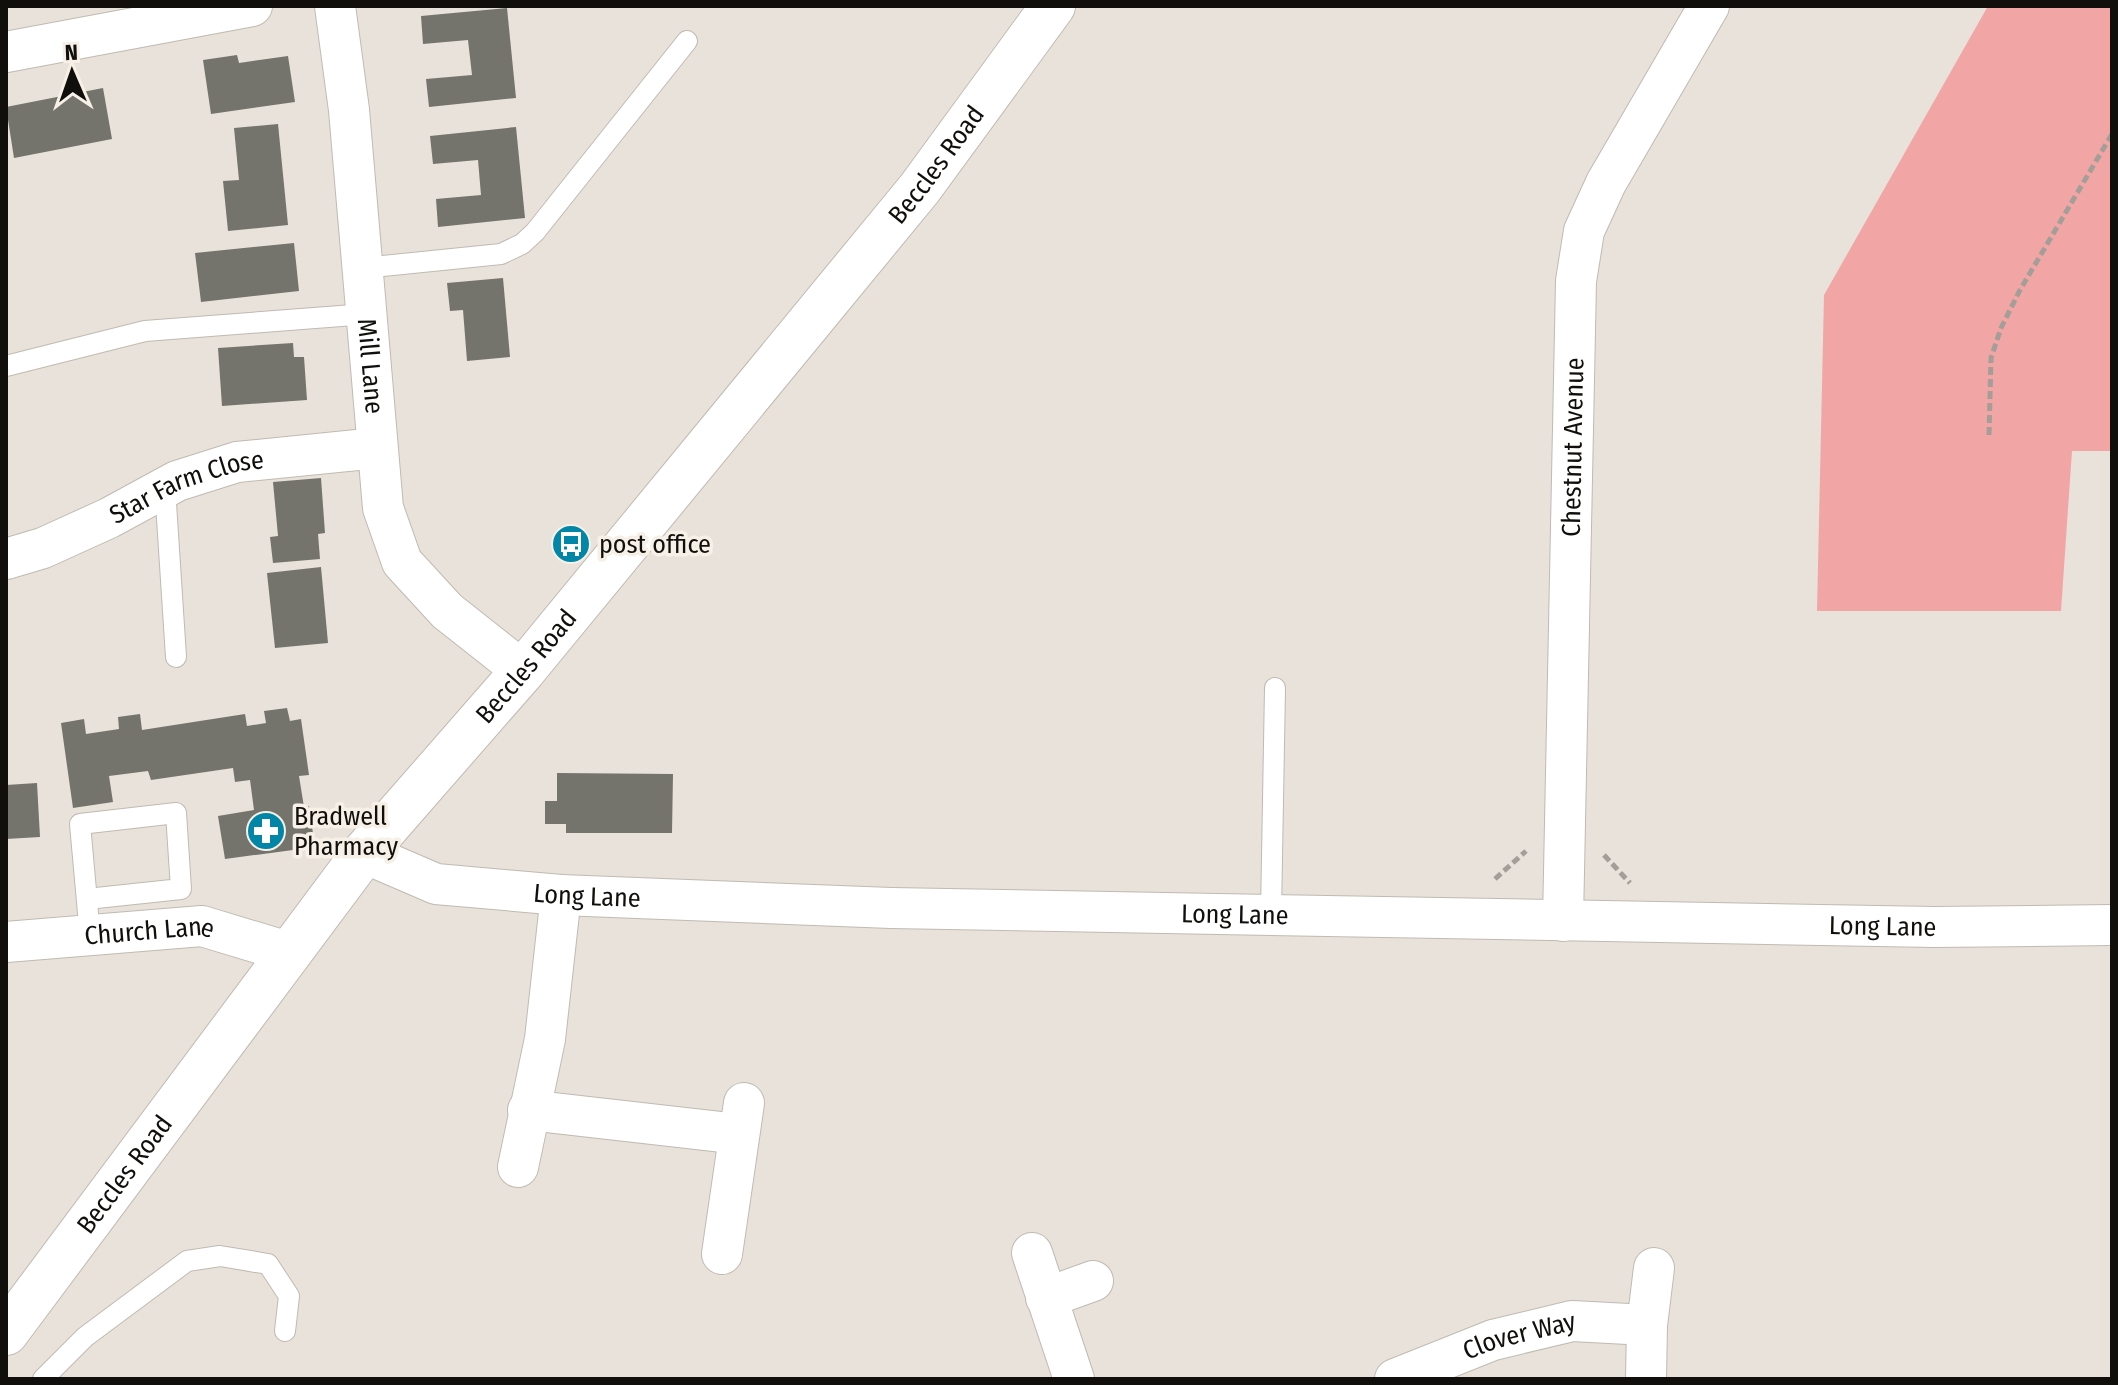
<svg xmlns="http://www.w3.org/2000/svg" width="2118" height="1385" viewBox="0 0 2118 1385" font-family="'Fira Sans Condensed',sans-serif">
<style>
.green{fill:#f2a5a5}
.building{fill:#74746c}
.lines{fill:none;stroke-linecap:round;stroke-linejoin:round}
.lane-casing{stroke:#c0bab2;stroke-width:22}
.street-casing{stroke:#c0bab2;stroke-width:42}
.highway-casing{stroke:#c0bab2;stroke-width:46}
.path{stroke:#a39f98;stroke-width:5;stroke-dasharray:8 4;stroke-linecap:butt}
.lane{stroke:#fff;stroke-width:20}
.street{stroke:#fff;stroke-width:40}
.highway{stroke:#fff;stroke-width:44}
.labels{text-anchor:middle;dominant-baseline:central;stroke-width:7;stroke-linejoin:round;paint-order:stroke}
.street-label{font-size:26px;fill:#110f0c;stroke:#f6f0e7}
.poi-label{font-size:26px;fill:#110f0c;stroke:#f6f0e7;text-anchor:start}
</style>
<rect width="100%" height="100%" fill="#e8e2da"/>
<path class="green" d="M1988,6H2112V451H2072L2061,611H1817L1824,295Z"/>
<path class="building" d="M507,8L516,98L429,107L426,79L472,75L468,40L423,44L421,16Z
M237,55L239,63L288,56L295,102L211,114L203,60Z
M103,88L112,139L14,158L6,107Z
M278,124L288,225L228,231L223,181L239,180L234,128Z
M516,127L525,218L438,227L436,199L481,195L478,160L433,164L430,136Z
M294,243L299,291L201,302L195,253Z
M503,278L510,357L467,361L463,310L450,311L447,283Z
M293,343L294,357H304L307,400L222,406L218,348Z
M321,478L325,533L318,534L320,559L273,563L270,537L278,536L273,482Z
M321,567L328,643L275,648L267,573Z
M287,708L290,721L301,719L309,775L299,776L304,807L309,806L315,847L225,859L218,816L254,810L250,780L235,782L233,768L151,780L148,771L109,776L113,802L73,808L61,723L84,719L86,734L119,729L118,717L140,714L142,730L245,714L247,726L266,723L264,711Z
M557,773L673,774L672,833H566V824H545V801H557Z
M37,783L40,837L6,839V785Z"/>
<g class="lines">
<defs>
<path id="lane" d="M363,268L501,254L522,244L535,232L687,41
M6,366L145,331L367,314
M165,488L176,657
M87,899L181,889L176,813L80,824L90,935
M1271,913L1275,688
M43,1379L85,1337L187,1261L220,1256L268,1264L289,1296L285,1331"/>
<g id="street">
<path id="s1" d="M335,6L349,110L383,508L402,562L447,611L523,671"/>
<path d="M6,52L252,6"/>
<path id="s2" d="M6,559L43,548L109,518L177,481L237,462L377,448"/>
<path id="s3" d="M364,853L436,884L561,895L891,908L1934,927L2112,925"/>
<path id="s4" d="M1563,921L1576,281L1584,231L1606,183L1709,6"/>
<path id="s5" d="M6,942L202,926L288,952"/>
<path d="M528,1110L739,1134"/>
<path d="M518,1167L545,1039L561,895"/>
<path d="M1032,1253L1074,1379"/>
<path d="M722,1254L744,1103"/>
<path d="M1046,1298L1093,1281"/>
<path id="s6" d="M1395,1379L1493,1340L1572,1321L1647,1325L1654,1268"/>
<path d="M1646,1379L1647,1325"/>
</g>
<g id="highway">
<path id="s7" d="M6,1333L364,853L523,671L920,188L1053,6"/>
</g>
</defs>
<use href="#lane" class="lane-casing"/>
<use href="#street" class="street-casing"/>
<use href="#highway" class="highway-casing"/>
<path class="path" d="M1989,435L1991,358L2001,328L2020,290L2112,134
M1604,855L1630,883
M1495,879L1526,851"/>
<use href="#lane" class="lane"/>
<use href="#street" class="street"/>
<use href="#highway" class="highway"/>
</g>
<defs>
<symbol id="bus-disc" viewBox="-11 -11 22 22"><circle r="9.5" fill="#0186a8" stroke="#f6f0e7"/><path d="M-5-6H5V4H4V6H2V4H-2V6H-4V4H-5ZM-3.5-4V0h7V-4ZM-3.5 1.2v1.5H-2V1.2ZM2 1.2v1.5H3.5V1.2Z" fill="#fff"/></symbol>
<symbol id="pharmacy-disc" viewBox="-11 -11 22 22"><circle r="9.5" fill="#0186a8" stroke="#f6f0e7"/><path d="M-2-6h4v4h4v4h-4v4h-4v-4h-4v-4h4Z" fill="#fff"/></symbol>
</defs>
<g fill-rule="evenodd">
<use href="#bus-disc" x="549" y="522" width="44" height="44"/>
<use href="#pharmacy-disc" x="244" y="809" width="44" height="44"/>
</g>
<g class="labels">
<g class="street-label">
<text stroke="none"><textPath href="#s7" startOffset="1494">Beccles Road</textPath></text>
<text stroke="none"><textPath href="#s1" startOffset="362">Mill Lane</textPath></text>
<text stroke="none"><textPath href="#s4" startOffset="474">Chestnut Avenue</textPath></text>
<text stroke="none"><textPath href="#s2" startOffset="196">Star Farm Close</textPath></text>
<text stroke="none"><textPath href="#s7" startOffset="846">Beccles Road</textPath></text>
<text stroke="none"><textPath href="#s3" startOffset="230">Long Lane</textPath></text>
<text stroke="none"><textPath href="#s3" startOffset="878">Long Lane</textPath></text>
<text stroke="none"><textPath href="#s3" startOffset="1526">Long Lane</textPath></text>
<text stroke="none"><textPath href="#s5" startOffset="144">Church Lane</textPath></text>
<text stroke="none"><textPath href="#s7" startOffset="198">Beccles Road</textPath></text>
<text stroke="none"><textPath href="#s6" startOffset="132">Clover Way</textPath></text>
</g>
<g class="poi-label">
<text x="599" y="544">post office</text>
<text x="294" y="816">Bradwell<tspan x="294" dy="30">Pharmacy</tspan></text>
</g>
</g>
<rect width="2118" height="1385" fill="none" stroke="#110f0c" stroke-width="16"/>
<g transform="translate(72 72) rotate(358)" stroke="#f6f0e7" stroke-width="6" paint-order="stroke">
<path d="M0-6L14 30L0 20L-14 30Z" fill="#110f0c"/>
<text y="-12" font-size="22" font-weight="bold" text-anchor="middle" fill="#110f0c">N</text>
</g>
</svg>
